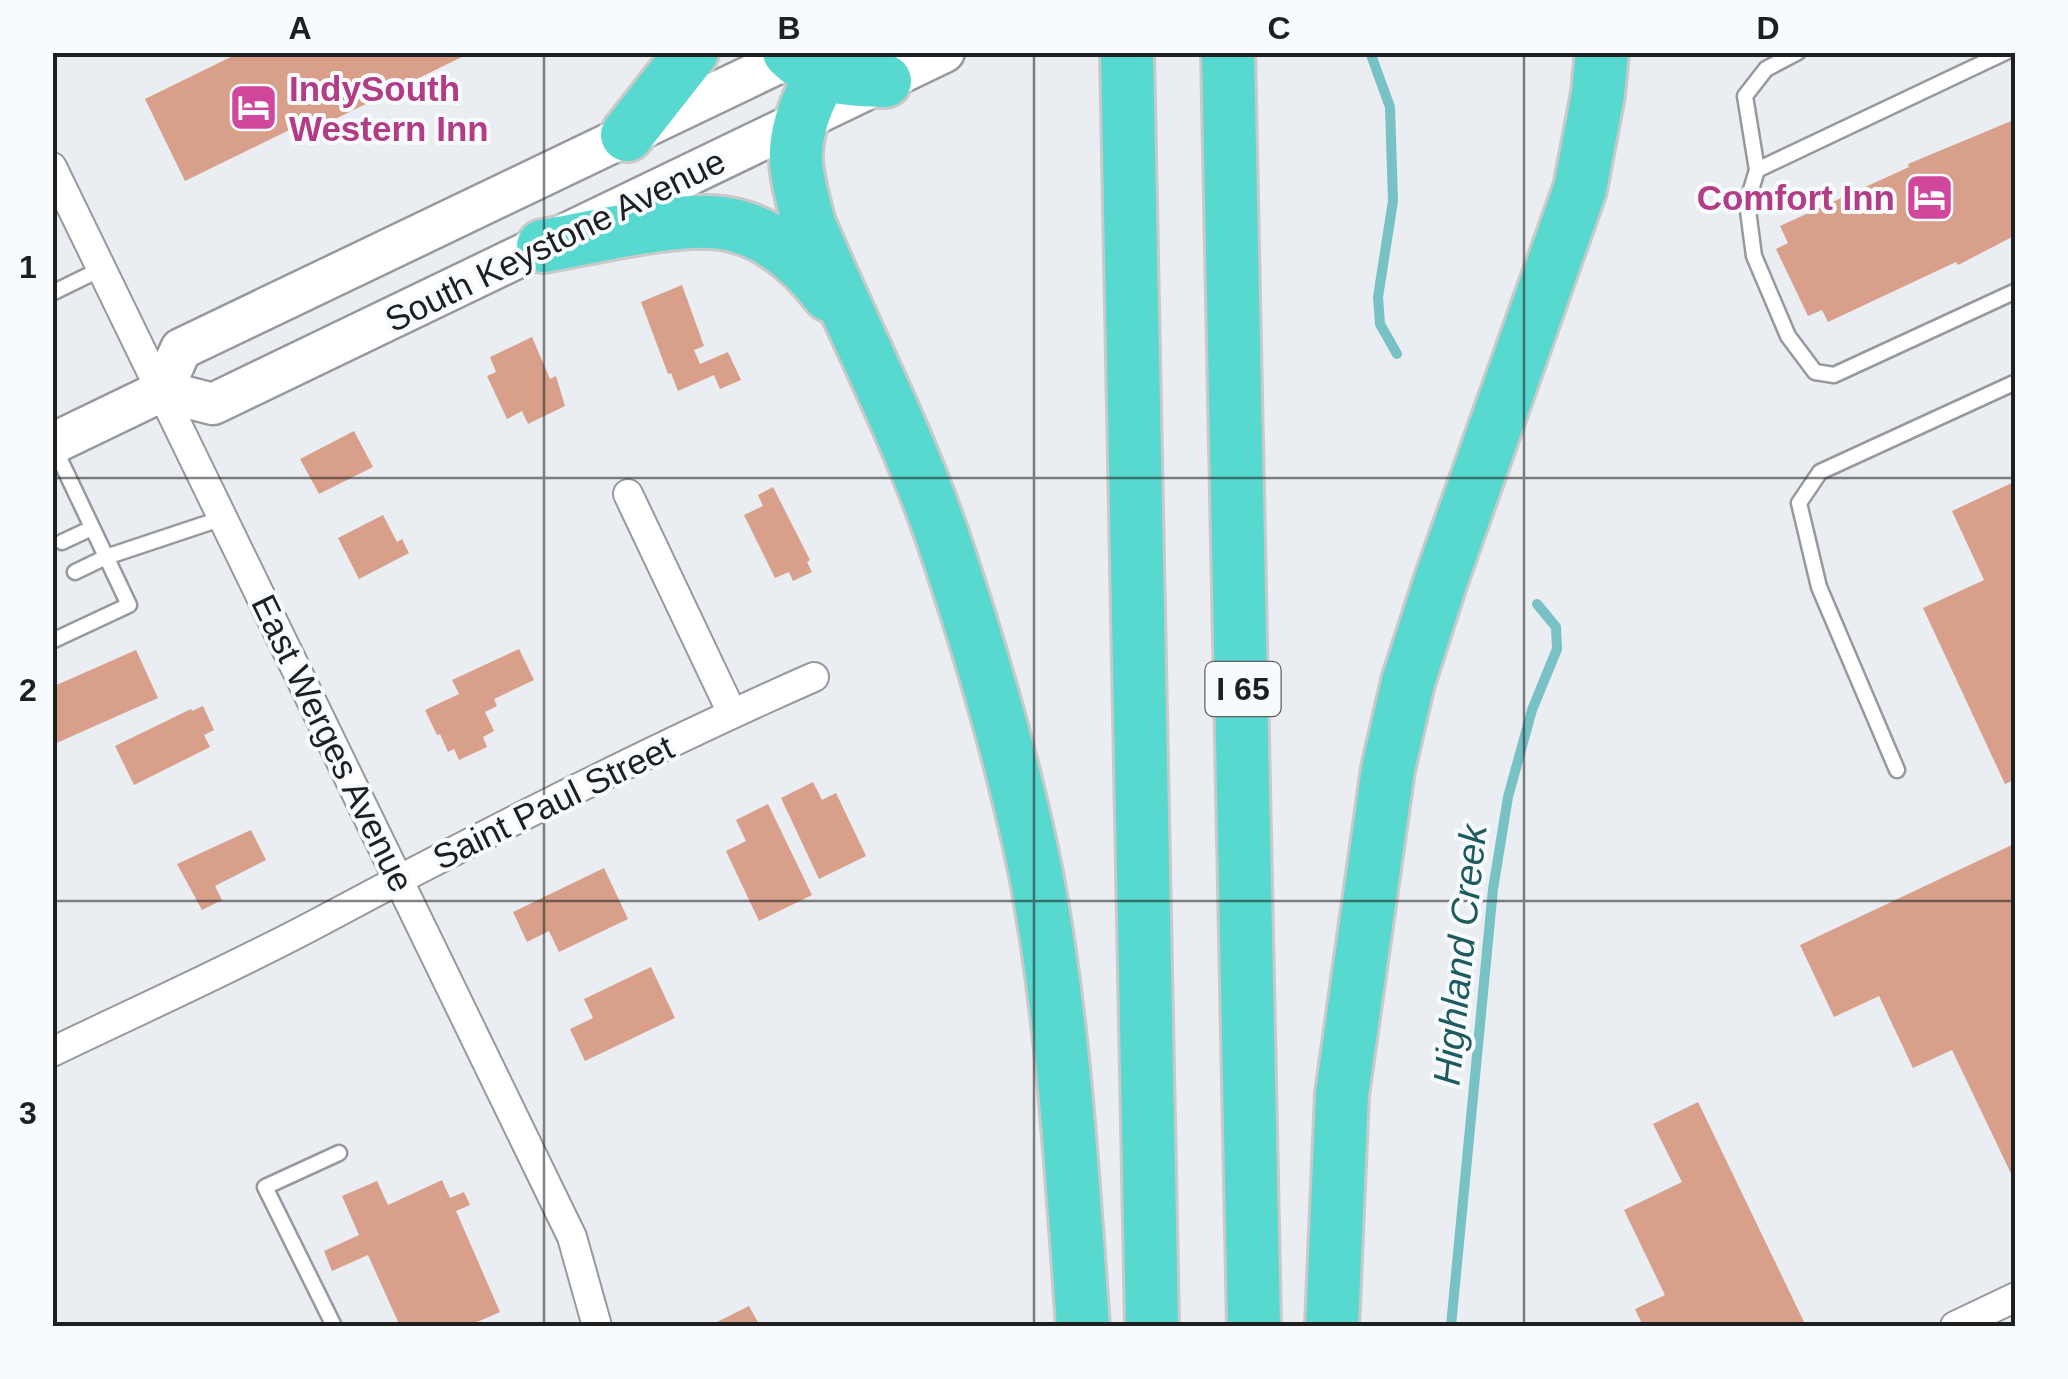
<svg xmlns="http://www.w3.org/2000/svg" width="2068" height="1379" viewBox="0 0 2068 1379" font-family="Helvetica,sans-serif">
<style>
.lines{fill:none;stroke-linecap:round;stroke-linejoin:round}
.stream{stroke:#78c1c4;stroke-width:10}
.building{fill:#d8a08a}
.lane-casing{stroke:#97999e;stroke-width:19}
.street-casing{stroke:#97999e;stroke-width:32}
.secondary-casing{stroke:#97999e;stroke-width:45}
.highway-casing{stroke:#c9c9c9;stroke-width:58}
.lane{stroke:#fff;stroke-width:14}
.street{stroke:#fff;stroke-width:28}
.secondary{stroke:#fff;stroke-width:40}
.highway{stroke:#58d9d0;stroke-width:52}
.grid{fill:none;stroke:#1e1f20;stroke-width:2.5;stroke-opacity:0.55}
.labels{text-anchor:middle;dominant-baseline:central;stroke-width:8;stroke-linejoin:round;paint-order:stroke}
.shield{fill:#f8fbfe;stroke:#5f6163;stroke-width:2.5}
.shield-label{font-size:32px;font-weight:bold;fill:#1e1f20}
.hotel-label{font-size:35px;font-weight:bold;fill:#b23c85;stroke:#f8fbfe;text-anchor:start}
.street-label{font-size:35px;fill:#1e1f20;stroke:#f8fbfe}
.water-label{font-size:38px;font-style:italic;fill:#1d5b5e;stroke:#f8fbfe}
.neatline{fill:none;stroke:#1e1f20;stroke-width:4}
.grid-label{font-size:32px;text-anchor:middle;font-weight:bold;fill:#1e1f20}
</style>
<rect width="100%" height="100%" fill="#eaedf2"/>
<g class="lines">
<path class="stream" d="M1370,52L1390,107L1393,201L1378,297L1380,324L1397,354
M1451,1326L1493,889L1508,797L1532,710L1557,649L1556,627L1537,604"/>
</g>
<path class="building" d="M241,52H472L321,126L316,117L185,181L145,99Z
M2016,119V235L1958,265L1956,262L1828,322L1822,310L1808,316L1776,249L1788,243L1780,226L1909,167L1908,164Z
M682,285L704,346L694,350L700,364L728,352L741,380L720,389L714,375L678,391L671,373L668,374L641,302Z
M532,337L550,379L556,376L565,406L528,424L522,411L507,419L487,376L496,372L490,357Z
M354,431L373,467L319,494L300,459Z
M2016,481V779L2005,784L1923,608L1984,580L1952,511Z
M773,487L810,560L807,562L812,572L793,581L789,572L775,578L744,515L763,506L758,495Z
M383,515L397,542L402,539L409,553L359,579L338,538Z
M519,649L534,680L494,699L497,706L485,712L494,731L483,737L487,747L459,760L454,749L448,752L440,734L437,735L425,710L459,694L452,680Z
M136,650L158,698L52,745V687Z
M203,706L214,730L204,735L210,747L134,785L115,746L191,709L192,711Z
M813,782L822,800L836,793L866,856L819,879L781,798Z
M768,804L812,895L759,921L726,851L746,841L736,820Z
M251,830L266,860L215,886L222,900L202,910L177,864Z
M2016,843V1184L1952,1050L1913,1068L1879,996L1834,1017L1800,945Z
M604,868L628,919L559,952L549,931L527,942L513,912Z
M651,967L675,1018L585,1061L570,1029L593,1018L584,999Z
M1698,1102L1806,1326H1643L1635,1309L1665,1295L1624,1210L1682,1182L1653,1124Z
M442,1180L450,1198L464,1192L470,1205L456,1211L500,1312L468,1326H400L368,1255L332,1271L324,1251L359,1235L342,1196L377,1181L388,1205Z
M749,1306L760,1326H709Z"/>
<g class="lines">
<defs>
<path id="lane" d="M2006,52L1757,170L1747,203L1754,256L1788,336L1815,372L1834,375L2016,291
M1757,170L1745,96L1766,69L1798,52
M52,293L103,268
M62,542L92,528
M75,572L106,557L223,518
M52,641L129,605L54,447
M1897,770L1819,587L1799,503L1820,472L2016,382
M334,1326L265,1187L339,1153"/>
<path id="street" d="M52,167L572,1237L597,1326
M628,494L732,713
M52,1052C143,1008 236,967 325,919C486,833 648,750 814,677
M1955,1326L2016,1297"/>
<path id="secondary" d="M162,391L213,404L944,52
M52,444L162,391L181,349L801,52"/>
<path id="highway" d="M789,52C817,80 848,80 885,81
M839,52C815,78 794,126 796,161C797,182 804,204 809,224C853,329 906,430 943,538C980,648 1013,760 1036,874C1064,1023 1072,1175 1083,1326
M1127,52L1152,1326
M1228,52L1254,1326
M627,135L692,52
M543,246C590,238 677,216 722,223C767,229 802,260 829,295
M1332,1326L1342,1094L1388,769L1408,682L1441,580L1580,189L1598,94L1602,52"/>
</defs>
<use href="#lane" class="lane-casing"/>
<use href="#street" class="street-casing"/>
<use href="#secondary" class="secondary-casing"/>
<use href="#highway" class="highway-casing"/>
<use href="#lane" class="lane"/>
<use href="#street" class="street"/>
<use href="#secondary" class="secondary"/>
<use href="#highway" class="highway"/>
</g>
<path class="grid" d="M544,52V1326M1034,52V1326M1524,52V1326M52,478H2016M52,901H2016"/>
<defs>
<symbol id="hotel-square" viewBox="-11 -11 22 22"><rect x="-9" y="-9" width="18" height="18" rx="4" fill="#d1479c" stroke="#f8fbfe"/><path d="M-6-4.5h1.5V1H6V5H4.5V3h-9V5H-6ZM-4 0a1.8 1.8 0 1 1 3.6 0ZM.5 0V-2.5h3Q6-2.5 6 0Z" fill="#fff"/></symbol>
</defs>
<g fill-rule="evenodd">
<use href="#hotel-square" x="226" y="80" width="55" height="55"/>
<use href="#hotel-square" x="1902" y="170" width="55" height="55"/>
</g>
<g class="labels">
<rect class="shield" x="1205.5" y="662" width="75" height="54" rx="8"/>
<g class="shield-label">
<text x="1243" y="689">I 65</text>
</g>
<g class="hotel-label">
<text x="289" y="88">IndySouth<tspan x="289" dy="40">Western Inn</tspan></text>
<text x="1895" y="197" text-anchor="end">Comfort Inn</text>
</g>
<g class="street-label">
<text transform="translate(555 240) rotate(-26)">South Keystone Avenue</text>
<text transform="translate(333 743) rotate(64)">East Werges Avenue</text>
<text transform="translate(553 802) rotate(-26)">Saint Paul Street</text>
</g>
<g class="water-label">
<text transform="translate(1460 955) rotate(-84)">Highland Creek</text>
</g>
</g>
<rect width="2068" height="1379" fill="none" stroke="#f8fbfe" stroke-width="110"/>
<rect x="55" y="55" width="1958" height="1269" class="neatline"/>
<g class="grid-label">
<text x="300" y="39">A</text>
<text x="789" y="39">B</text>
<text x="1279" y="39">C</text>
<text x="1768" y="39">D</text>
<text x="28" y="278">1</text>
<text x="28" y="701">2</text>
<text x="28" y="1124">3</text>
</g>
</svg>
